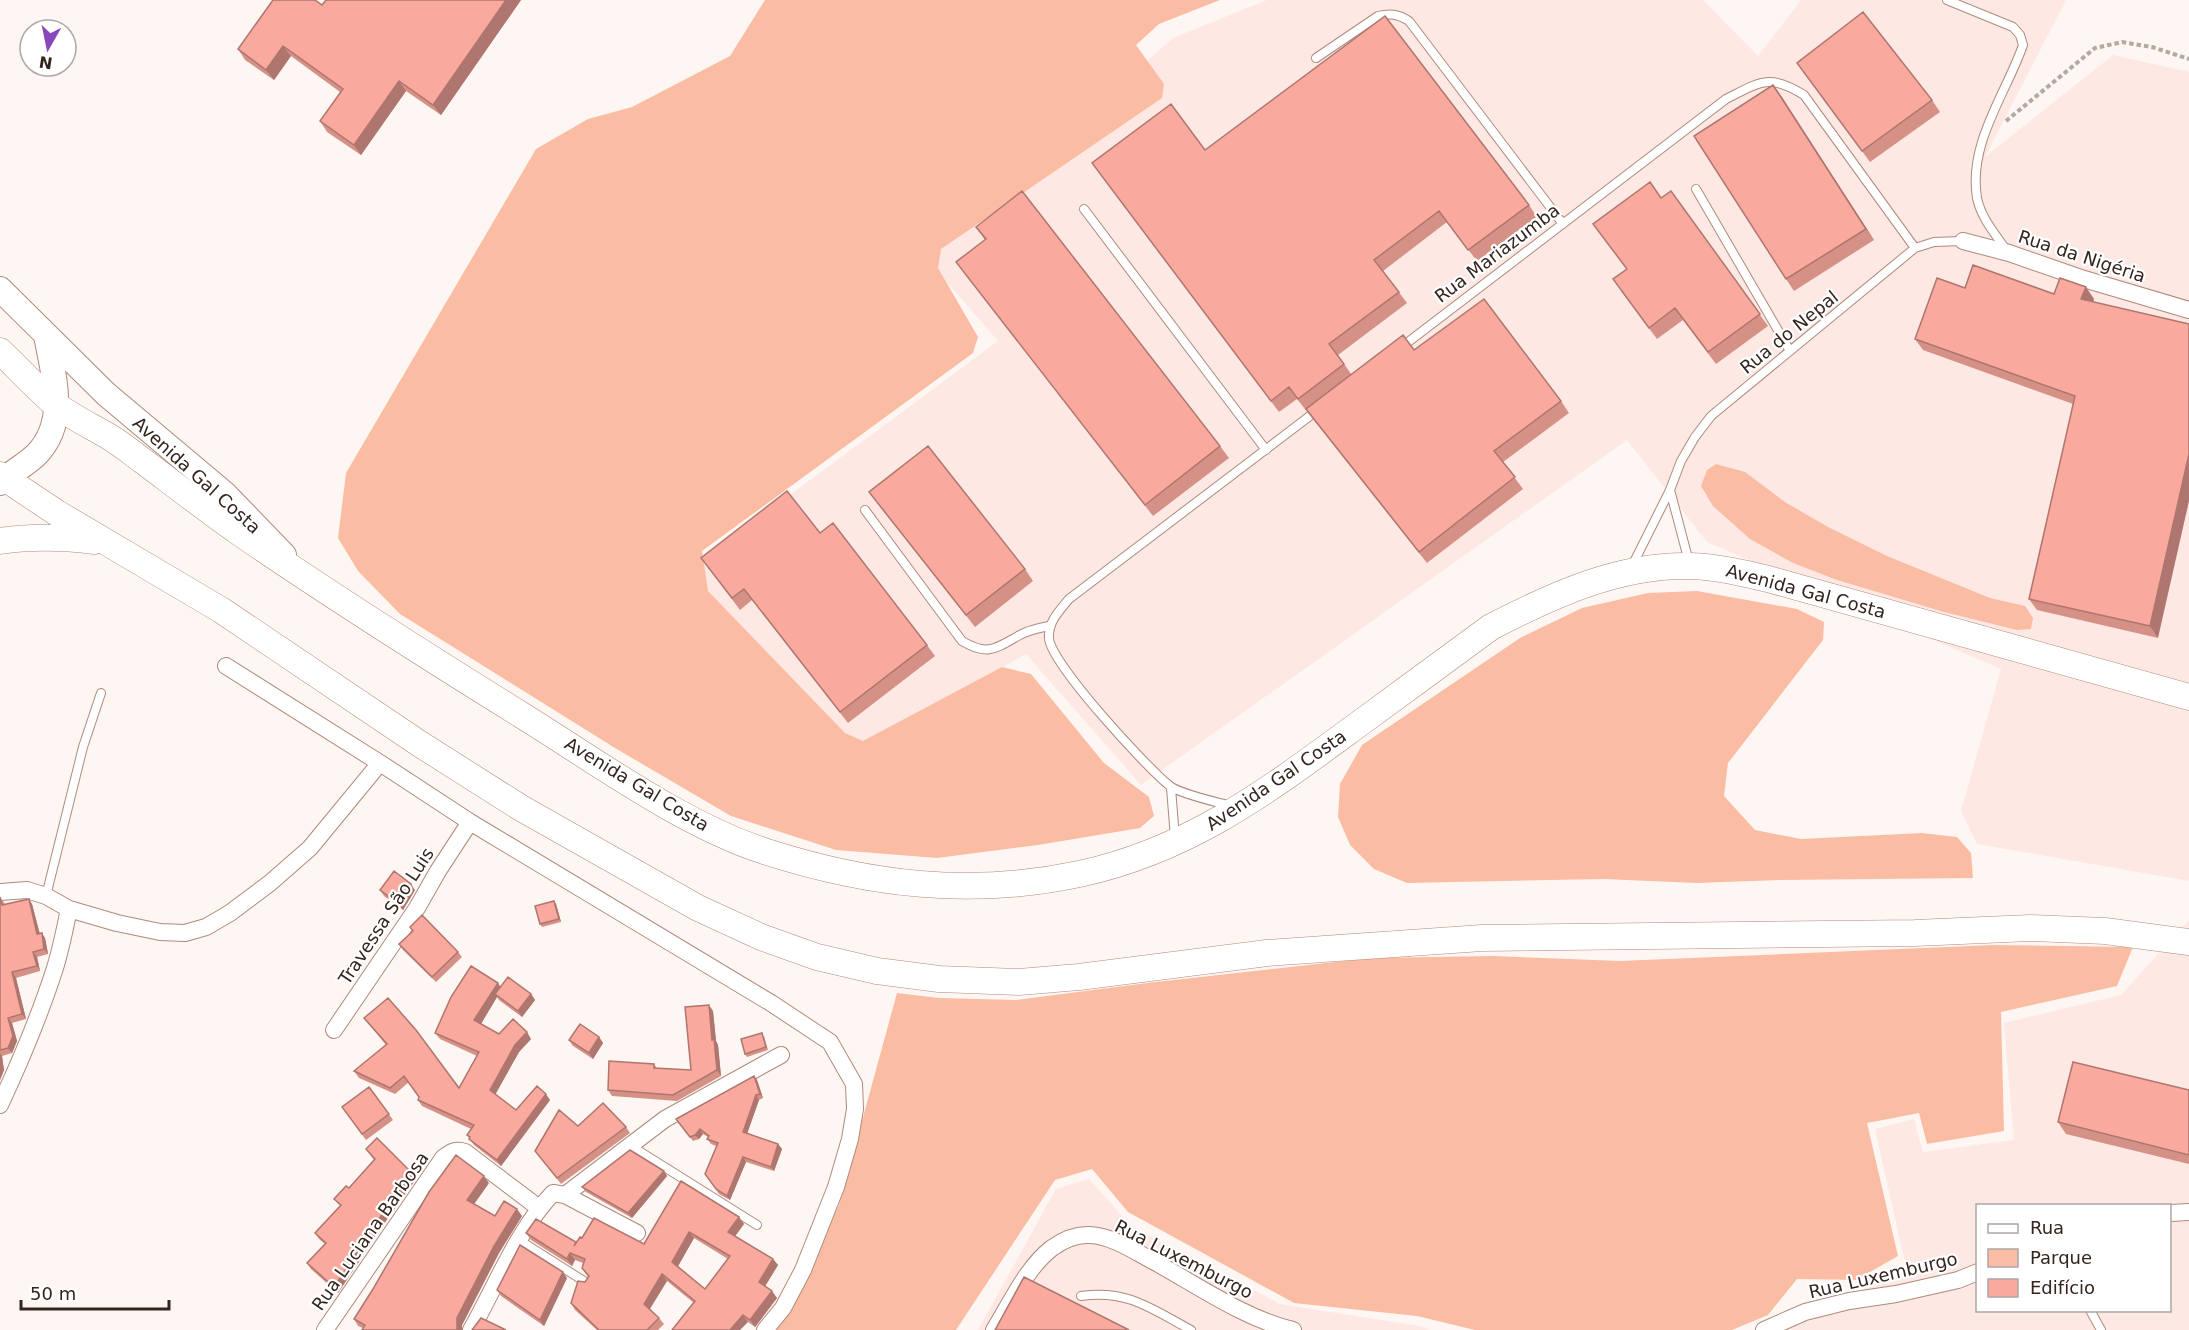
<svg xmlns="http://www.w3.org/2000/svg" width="2189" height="1330" viewBox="0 0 2189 1330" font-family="'DejaVu Sans',sans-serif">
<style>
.industrial{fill:#fde8e4;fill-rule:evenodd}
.green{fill:#fabda4}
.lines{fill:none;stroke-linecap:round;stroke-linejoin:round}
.lane-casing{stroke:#af8a7b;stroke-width:10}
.street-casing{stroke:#af8a7b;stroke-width:18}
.secondary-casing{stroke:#af8a7b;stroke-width:26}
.primary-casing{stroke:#af8a7b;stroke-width:27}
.path{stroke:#b3a8a3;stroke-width:4;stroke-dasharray:4.5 3;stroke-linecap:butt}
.lane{stroke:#fff;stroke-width:8}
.street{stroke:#fff;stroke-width:16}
.secondary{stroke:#fff;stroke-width:24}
.primary{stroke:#fff;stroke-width:26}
.wall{fill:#d69187;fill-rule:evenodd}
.shaded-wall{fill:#ae766e}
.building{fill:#f9a99d;stroke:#ae766e;stroke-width:1.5;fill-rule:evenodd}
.labels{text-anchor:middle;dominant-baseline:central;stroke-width:4.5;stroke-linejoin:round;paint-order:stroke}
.street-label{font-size:18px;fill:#33241e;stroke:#fff}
</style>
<rect width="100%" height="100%" fill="#fef6f2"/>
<path class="industrial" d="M1267,0H1703L1758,56L1801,0H2066L1985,157L2113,55L2189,72V881L1977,844L1961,811L2001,669L1707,542L1627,440L1141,785L1026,654L858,749L679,577L998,341L924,256L1173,38Z
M2189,920V1330H1785L1906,1267L1875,1129L1914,1119L1923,1152L2014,1140L2004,1023L2121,995ZM1978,1206H2170V1310H1978Z
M1089,1179L1132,1227L1280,1304L1419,1326L1431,1330H978L1056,1189Z"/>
<path class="green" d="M765,0H1220L1159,24L1136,45L1164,84L1162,98L941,249L938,268L978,337L973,353L702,551L708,591L845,733L863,741L1002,667L1031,674L1104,763L1149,797L1154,816L1140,828L1038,845L937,858L836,850L731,816L615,748L400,614L358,571L338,538L346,473L536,149L588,119L632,107L730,56Z
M1716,464L1745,472L1785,502L1828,527L1887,556L1990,598L2025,606L2033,618L2031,629L2017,630L1944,612L1837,580L1793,563L1750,539L1713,506L1701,486L1707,470Z
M1697,591L1797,609L1824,622L1823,640L1728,763L1724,796L1755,830L1801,839L1922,833L1957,837L1971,853L1973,878L1780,880L1696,883L1604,879L1407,883L1374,869L1350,845L1338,817L1340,784L1362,745L1520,638L1582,608L1648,593Z
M1993,945L2133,947L2117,986L2001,1012L2004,1131L1927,1144L1919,1113L1867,1123L1898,1256L1856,1280L1797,1279L1768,1315L1732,1330H1475L1417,1316L1294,1303L1128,1212L1092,1169L1055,1180L956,1330H776L839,1205L897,993L939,998L1016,1000L1147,983L1372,958L1492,956L1620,961Z"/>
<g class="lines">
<defs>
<path id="lane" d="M1947,0L2013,27L2020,35L2023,45C2006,94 1968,143 1977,198C1981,218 1996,235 2007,251
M1316,58L1378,16C1390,13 1398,14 1409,21L1563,224
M1696,189L1790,351
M1084,209L1266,450
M1399,349L1726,99C1760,82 1769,73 1804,95L1915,248
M1670,490L1689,562
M865,510L962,641C987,656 995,649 1018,636C1028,630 1038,628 1049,626
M1632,566L1670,490L1681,461L1695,437L1711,416L1915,248L1934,242L1963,241
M1171,788L1175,838
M1231,806C1217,802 1180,794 1170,786C1148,769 1050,663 1049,638C1048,622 1059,611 1069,599L1319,409
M46,896L83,747L101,693
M631,1146L757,1225
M519,1240L587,1283
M1081,1296C1127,1289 1152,1309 1191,1330
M2090,1310L2101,1330"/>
<path id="street" d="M1963,241L2009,253L2084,279L2189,310
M226,666L380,763L470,822L771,1003L830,1042L854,1084L855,1109L850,1139L836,1187L803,1270L783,1308L765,1330
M0,892L27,890L46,896L69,909L117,923L160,932L185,933L206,927L230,913L270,883L310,848L380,763
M334,1030L417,908L438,871L470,822
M0,1105C21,1060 40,1015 55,968C61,949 65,928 69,909
M565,1195L665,1119L781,1055
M2170,1213L2189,1212
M325,1330L443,1158C451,1152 455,1149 465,1152L539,1208
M471,1330C497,1284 517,1231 553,1193L565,1195L637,1233
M994,1330C1011,1303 1026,1268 1052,1248C1063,1240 1076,1234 1090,1235C1112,1236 1134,1251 1153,1261C1197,1285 1245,1319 1293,1330
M1764,1330L1805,1312L1849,1301L1896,1294L1958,1280L1978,1272"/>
<path id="secondary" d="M0,289L106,394L225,494L284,555
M0,483C11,472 26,465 37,454C69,420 53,376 46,335"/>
<path id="primary" d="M0,351C19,369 36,388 56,405C72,417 91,426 108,436C120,443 132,453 143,461C175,485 207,510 240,533C333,597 428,657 523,716C597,762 682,824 764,851C869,885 971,897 1079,874C1187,851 1265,793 1352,729C1398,695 1445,661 1491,627C1553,595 1620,564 1691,566C1718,567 1743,573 1768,579L2189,697
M0,475L57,513L221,610L420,744L521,808L698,908L761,937L817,957L877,971L939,979L1019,982L1079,977L1267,953L1482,938L1915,933L2030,928L2105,931L2189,942
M0,541C33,536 62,537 95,541"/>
</defs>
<use href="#lane" class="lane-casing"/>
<use href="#street" class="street-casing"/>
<use href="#secondary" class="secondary-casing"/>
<use href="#primary" class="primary-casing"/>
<path class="path" d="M2006,121L2095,48L2122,42L2152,47L2189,59"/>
<use href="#lane" class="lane"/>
<use href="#street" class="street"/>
<use href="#secondary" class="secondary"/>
<use href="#primary" class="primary"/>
</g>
<path class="wall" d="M521,0L441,115L406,91L361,155L327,132L320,121L340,92L291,56L274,80L245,60L238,49L322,5Z
M1797,63L1932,100L1940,112L1870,162Z
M1773,85L1874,240L1794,291L1786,279Z
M1092,163L1529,205L1537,217L1477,261L1447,222L1383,271L1407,303L1338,355L1351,374L1414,350L1561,401L1569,413L1503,462L1523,489L1427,563L1297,399L1279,412Z
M1671,191L1768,326L1716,364L1683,320L1657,339L1621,291L1627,269L1661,198Z
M976,227L1220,446L1229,458L1153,516L956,262L985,240Z
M1965,288L2054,294L2094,299L2093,302L2158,638L2037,610L2029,599L2073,404L1923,350L1915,339Z
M869,492L1025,569L1033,581L975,627Z
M820,533L927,645L935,656L848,723L752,600L740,610L701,558Z
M380,890H415L403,910L384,896Z
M0,897L5,904H32L40,934L45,938L48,954L37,957L40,971L16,978L26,1019L12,1023L17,1041L12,1053L2,1056L4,1070L0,1080Z
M556,904L561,922L542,927L540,924Z
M410,927L458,952L462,957L436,982L403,950L399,944L413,931Z
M501,987L531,994L535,1000L522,1017L499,1000L497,997L481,1024L499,1034L531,1039L519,1052L495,1094L516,1110L550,1100L501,1166L474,1145L467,1135L471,1129L422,1106L418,1100L419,1097L409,1082L395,1094L359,1078L354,1071L386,1045L364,1018L459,1088L477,1056L440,1039L435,1033Z
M713,1011L716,1041L718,1045L721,1076L677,1101L612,1096L608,1090L654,1064L657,1068L691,1070Z
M764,1036L768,1050L747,1057L745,1054Z
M599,1037L603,1043L593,1059L573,1046L569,1040Z
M754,1076L757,1080L763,1098L759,1100L747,1133L778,1144L782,1149L774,1171L746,1162L730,1200L719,1194L705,1174L716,1146L711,1144L707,1139L708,1137L703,1134L699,1139L693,1141L676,1119Z
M369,1087L393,1120L366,1140L342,1107Z
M2189,1090V1164L2066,1134L2058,1122Z
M578,1126L626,1127L630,1133L561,1184L535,1151Z
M366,1149L412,1173L416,1179L365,1250L366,1251L338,1293L311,1269L307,1263L325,1244L319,1239L315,1233L340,1206L334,1199L349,1188L374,1160Z
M664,1171L667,1176L632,1218L586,1192L582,1187Z
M489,1183L474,1204L495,1216H522L499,1253L462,1325V1330H362L363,1328L358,1326L354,1319Z
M739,1217L744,1224L735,1236L773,1259L778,1265L765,1286L777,1298L755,1327L748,1322L694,1303L667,1281L650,1309L659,1318L664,1324L658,1330H597L575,1310L571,1303L588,1277L582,1268L583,1263L575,1260L572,1266L531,1240L526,1233L576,1242L582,1238L644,1244ZM694,1238L728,1259L705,1289L678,1266Z
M567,1278L544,1326L501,1296L497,1290Z"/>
<path class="shaded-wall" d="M506,0H521L441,115L433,105Z
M283,46L291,56L274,80L266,70Z
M399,81L406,91L361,155L354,145Z
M1773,85L1782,97L1874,240L1866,229Z
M2086,287L2094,299L2089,311L2081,299Z
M2189,454V501L2158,638L2150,626Z
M411,884L415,890L403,910L399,904Z
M29,899L32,904L41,939L37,934Z
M554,901L556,904L561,922L559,919Z
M42,933L45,938L48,954L44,949Z
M33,952L37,957L40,971L37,966Z
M12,972L16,978L26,1019L22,1014Z
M498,983L502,989L495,994L497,997L479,1027L474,1020Z
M531,994L535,1000L522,1017L518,1011Z
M709,1005L713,1011L716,1041L718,1045L721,1076L717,1070L712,1040Z
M8,1018L12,1023L17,1041L12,1053L8,1048Z
M527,1032L531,1039L519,1052L494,1097L490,1090L515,1045Z
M599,1037L603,1043L593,1059L589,1053Z
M0,1053L2,1056L4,1070L0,1080Z
M754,1076L757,1080L763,1098L760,1094Z
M546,1094L550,1100L501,1166L497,1160Z
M756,1095L759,1100L746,1137L743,1132Z
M700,1129L703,1134L699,1139L695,1135Z
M778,1144L782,1149L774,1171L771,1167Z
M743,1157L746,1162L730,1200L727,1196Z
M664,1171L667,1176L632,1218L628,1213Z
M412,1173L416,1179L365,1250L366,1251L338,1293L334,1287L361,1244Z
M484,1176L489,1183L472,1207L467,1200Z
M517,1209L522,1216L499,1253L462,1325V1330H458L457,1318L494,1246Z
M739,1217L744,1224L733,1239L728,1232Z
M689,1232L694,1238L677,1268L672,1262Z
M570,1253L575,1260L572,1266L567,1259Z
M773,1259L778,1265L764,1288L759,1282Z
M563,1272L567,1278L544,1326L540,1320Z
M662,1274L667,1281L649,1310L644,1304Z
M772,1291L777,1298L755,1327L750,1320Z
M743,1315L748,1322L740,1330H730Z"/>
<path class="building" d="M273,0H315L322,5L326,0H506L433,105L399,81L354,145L320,121L343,89L283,46L266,70L238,49Z
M1863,12L1932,100L1862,151L1797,63Z
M1385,16L1529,205L1468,250L1439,211L1374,260L1399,292L1329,344L1344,364L1298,399L1289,387L1271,401L1092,163L1171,104L1205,150Z
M1773,85L1866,229L1786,279L1694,136Z
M1650,182L1661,198L1671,191L1760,314L1708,352L1675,308L1649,328L1613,279L1627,269L1593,224Z
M1022,191L1220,446L1145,505L956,262L986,239L976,227Z
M1973,265L2054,294L2060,278L2086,287L2081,299L2189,324V454L2150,626L2029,599L2075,396L1915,339L1937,278L1965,288Z
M1484,299L1561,401L1494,451L1515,477L1419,552L1306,409L1403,335L1414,350Z
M928,446L1025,569L966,615L869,492Z
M787,491L820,533L833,523L927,645L840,712L744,589L732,598L701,558Z
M394,871L411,884L399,904L380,890Z
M0,897L2,905L29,899L37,934L42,933L44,949L33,952L37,966L12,972L22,1014L8,1018L13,1036L8,1048L0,1050Z
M554,901L559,919L540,924L535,906Z
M422,915L458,952L432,977L399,944L413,931L410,927Z
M471,966L498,983L474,1020L499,1034L513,1019L527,1032L515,1045L490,1090L516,1110L537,1086L546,1094L497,1160L469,1139L470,1137L467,1135L474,1125L418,1100L419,1097L404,1076L390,1088L354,1071L387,1044L364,1018L388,998L416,1030L459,1088L479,1052L435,1033L451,997Z
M508,977L531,994L518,1011L495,994Z
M709,1005L712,1040L714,1039L717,1070L673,1095L608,1090L609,1061L654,1064V1068L691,1070L685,1007Z
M580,1024L599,1037L589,1053L569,1040Z
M762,1033L766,1047L745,1054L741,1039Z
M2073,1062L2189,1090V1155L2058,1122Z
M754,1076L760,1094L756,1095L743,1132L778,1144L771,1167L743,1157L727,1196L716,1189L705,1174L718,1143L707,1139L709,1136L700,1129L695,1135L690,1137L676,1119Z
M369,1087L389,1114L362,1134L342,1107Z
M603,1103L626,1127L557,1178L535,1151L559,1110L578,1126Z
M377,1138L412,1173L361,1244L362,1245L334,1287L307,1263L326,1243L315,1233L341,1205L334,1199L346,1186L349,1188L375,1159L366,1149Z
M630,1150L664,1171L628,1213L582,1187Z
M456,1155L484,1176L467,1200L495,1216L504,1201L517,1209L494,1246L457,1318V1329L459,1330H362L365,1325L354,1319L373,1289L429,1192Z
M681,1181L739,1217L728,1232L773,1259L759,1282L772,1291L750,1320L743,1315L730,1330H672L695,1301L662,1274L644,1304L659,1318L647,1330H599L571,1303L578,1281L585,1282L589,1276L582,1268L585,1259L570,1253L567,1259L526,1233L536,1219L576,1242L574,1246L580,1237L582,1238L594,1218L644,1244ZM689,1232L730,1256L705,1289L672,1262Z
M520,1245L563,1272L540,1320L497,1290Z
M1024,1277L1129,1330H995Z
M481,1318L506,1330H472Z"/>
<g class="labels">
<g class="street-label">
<text transform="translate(1497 253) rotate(-37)">Rua Mariazumba</text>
<text transform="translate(2082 256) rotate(18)">Rua da Nigéria</text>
<text transform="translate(1789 332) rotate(-39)">Rua do Nepal</text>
<text transform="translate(197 475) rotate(42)">Avenida Gal Costa</text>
<text transform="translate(1806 591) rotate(15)">Avenida Gal Costa</text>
<text transform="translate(1276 780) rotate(-34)">Avenida Gal Costa</text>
<text transform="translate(637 784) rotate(31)">Avenida Gal Costa</text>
<text transform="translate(386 916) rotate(-57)">Travessa São Luis</text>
<text transform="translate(370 1231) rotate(-55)">Rua Luciana Barbosa</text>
<text transform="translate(1184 1259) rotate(27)">Rua Luxemburgo</text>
<text transform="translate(1883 1275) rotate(-13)">Rua Luxemburgo</text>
</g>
</g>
<rect x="1976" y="1204" width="195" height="108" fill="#ffffff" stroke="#ada7a5" stroke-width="1.5"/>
<rect x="1988" y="1224" width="30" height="9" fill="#ffffff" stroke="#ada7a5" stroke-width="1.5"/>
<text x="2030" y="1234" font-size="18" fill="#33241e">Rua</text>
<rect x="1988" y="1249" width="30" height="18" fill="#fabda4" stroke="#ada7a5" stroke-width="1.5"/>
<text x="2030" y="1264" font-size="18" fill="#33241e">Parque</text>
<rect x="1988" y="1279" width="30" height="18" fill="#f9a99d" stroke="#ada7a5" stroke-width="1.5"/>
<text x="2030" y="1294" font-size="18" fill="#33241e">Edifício</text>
<g transform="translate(48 48) rotate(189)"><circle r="28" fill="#ffffff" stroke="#ada7a5" stroke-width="1.5"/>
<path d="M0-4.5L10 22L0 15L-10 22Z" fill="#8948bc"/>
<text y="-9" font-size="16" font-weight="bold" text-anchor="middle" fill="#33241e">N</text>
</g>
<path d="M21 1300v9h148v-9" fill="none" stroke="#33241e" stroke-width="3"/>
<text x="30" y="1300" font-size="18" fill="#33241e" stroke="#ffffff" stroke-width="4.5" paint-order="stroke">50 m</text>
</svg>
